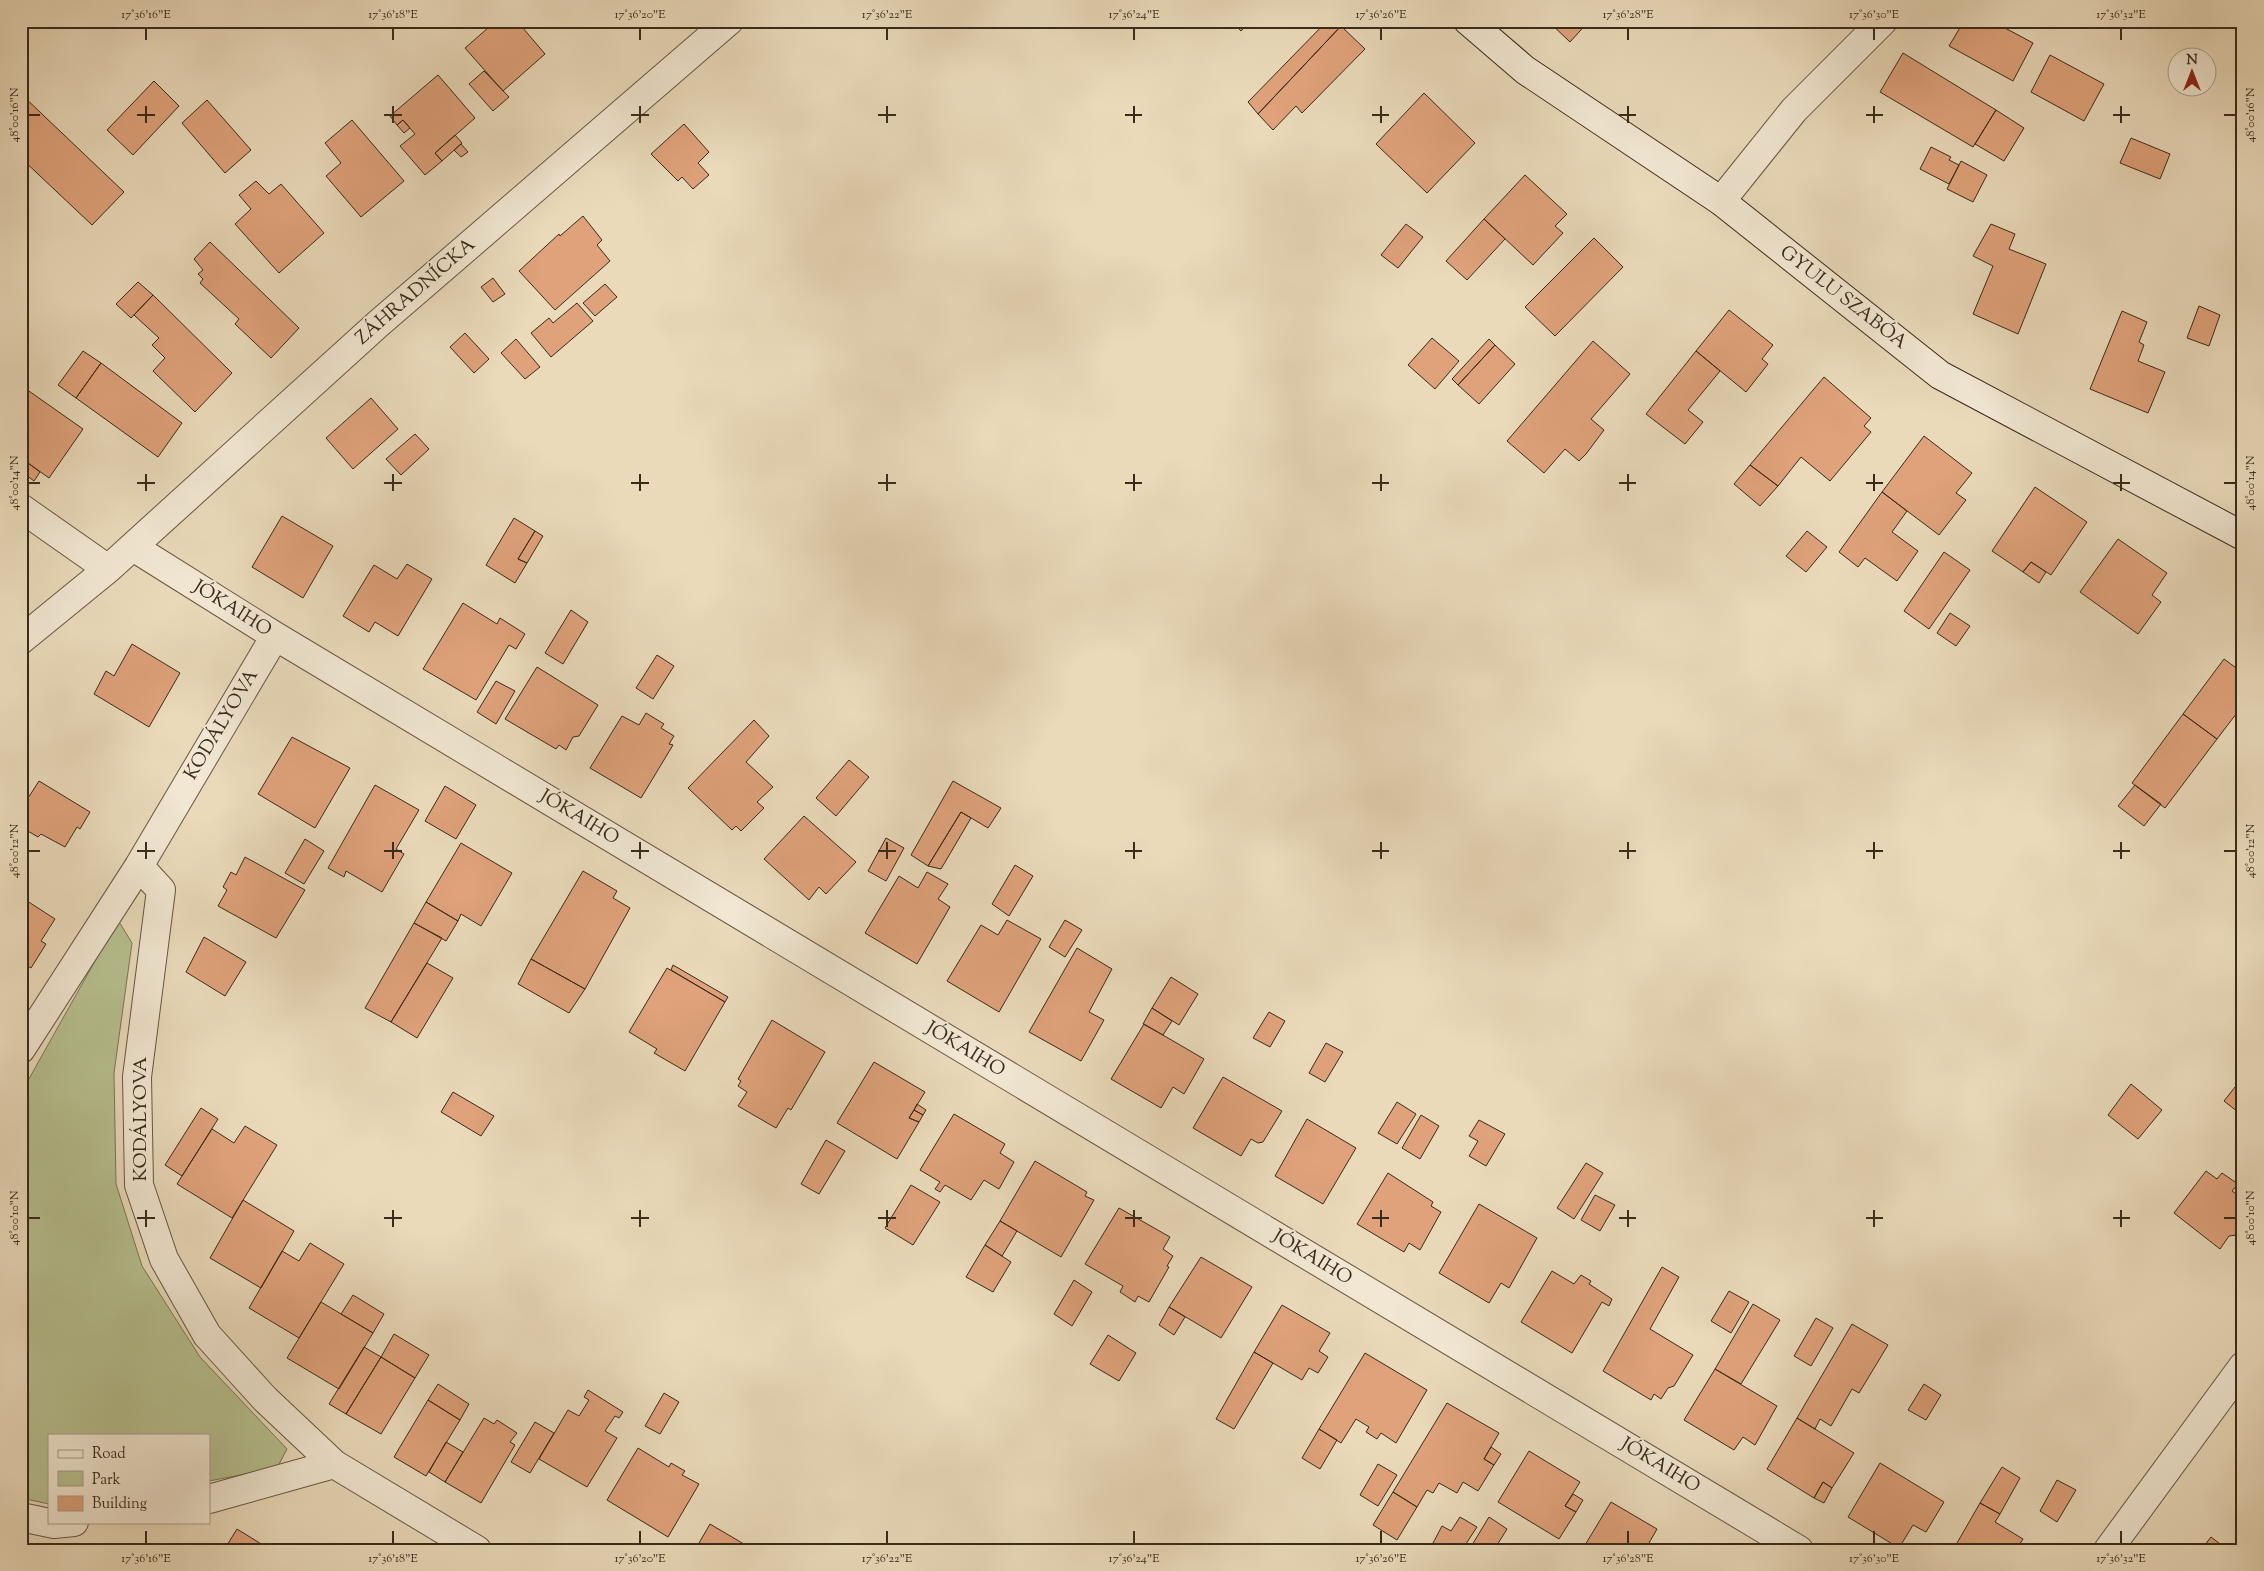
<svg xmlns="http://www.w3.org/2000/svg" width="2264" height="1571" viewBox="0 0 2264 1571" font-family="'Sorts Mill Goudy',serif">
<style>
.green{fill:#b7c090;stroke:#787656}
.building{fill:#dfa27a;stroke:#392b1b}
.lines{fill:none;stroke-linecap:round;stroke-linejoin:round}
.street-casing{stroke:#655743;stroke-width:30}
.secondary-casing{stroke:#392b1b;stroke-width:30}
.street{stroke:#f1e7d2;stroke-width:28}
.secondary{stroke:#f1e7d2;stroke-width:28}
.ticks{fill:none;stroke:#392b1b;stroke-width:2}
.labels{text-anchor:middle;dominant-baseline:central;stroke-width:4;stroke-linejoin:round;paint-order:stroke}
.street-label{font-size:19px;fill:#392b1b;stroke:#f1e7d2}
.neatline{fill:none;stroke:#392b1b;stroke-width:2}
.ticks-label{font-size:12px;text-anchor:middle;fill:#392b1b}
</style>
<rect width="100%" height="100%" fill="#eadaba"/>
<filter id="stains"><feTurbulence type="fractalNoise" baseFrequency=".004" numOctaves="4"/><feColorMatrix values="0 0 0 0 .2 0 0 0 0 .09 0 0 0 0 .02 0 0 0 .5 -.17"/></filter>
<radialGradient id="worn" r=".72"><stop offset=".6" stop-color="#630" stop-opacity="0"/><stop offset="1" stop-color="#630" stop-opacity=".3"/></radialGradient>
<path class="green" d="M118,920L132,943L114,1073L116,1184L142,1266L200,1357L287,1449L277,1468L209,1481V1435H49V1504L21,1498V1093Z"/>
<path class="building" d="M496,21H517L545,54L503,91L465,48Z
M572,21H583L577,27Z
M880,21H893L886,28Z
M1231,21H1250L1241,31Z
M1327,21H1337L1341,26L1258,114L1248,102Z
M1548,21H1589L1570,42Z
M1964,21H1992L2033,43L2013,81L1949,46Z
M1341,26L1365,49L1302,113L1296,106L1273,130L1258,114Z
M1903,53L1996,110L1973,147L1880,92Z
M2050,55L2104,84L2084,121L2031,92Z
M484,71L509,97L493,111L469,84Z
M438,75L475,118L435,153L442,161L425,175L400,146L415,134L403,120L397,125L390,116Z
M154,81L179,106L133,155L107,130Z
M1424,93L1475,143L1427,193L1376,144Z
M21,94L124,192L92,225L21,158Z
M207,100L251,150L225,173L182,123Z
M1996,110L2024,128L2004,161L1975,144Z
M352,120L404,181L361,217L326,176L341,163L325,143Z
M403,120L410,128L404,133L397,125Z
M684,124L709,152L698,163L709,175L693,189L682,177L678,181L651,154Z
M455,135L462,143L442,161L435,153Z
M2131,138L2170,154L2160,179L2120,163Z
M461,144L468,152L461,157L454,150Z
M1931,147L1951,157L1949,160L1959,165L1949,184L1920,169Z
M1961,161L1987,175L1973,202L1947,189Z
M1525,175L1567,214L1555,226L1563,233L1533,265L1484,219Z
M256,181L269,194L281,184L324,233L279,273L235,224L251,209L239,195Z
M583,216L602,240L597,245L610,261L555,310L519,271L559,234L560,236Z
M1484,219L1505,239L1467,280L1446,261Z
M1406,224L1423,237L1398,268L1381,255Z
M1991,224L2015,234L2009,249L2046,264L2018,334L1973,314L1993,266L1973,256Z
M1594,238L1623,267L1555,336L1525,307Z
M210,242L299,328L271,358L235,324L239,319L200,283L203,279L198,274L203,270L194,259Z
M493,278L505,294L493,302L481,287Z
M138,282L153,295L131,318L116,304Z
M605,284L617,297L595,316L583,303Z
M153,295L232,373L195,412L153,371L165,358L152,345L159,338L134,315Z
M577,303L593,321L551,357L531,333L549,318L553,323Z
M2199,306L2220,315L2209,346L2187,338Z
M1729,310L1773,345L1762,359L1768,364L1746,392L1696,351Z
M2122,311L2147,322L2139,342L2144,345L2138,361L2165,372L2148,413L2090,389Z
M465,333L489,359L474,373L450,347Z
M1432,338L1459,361L1435,389L1408,365Z
M516,339L540,367L525,379L501,353Z
M1489,339L1495,345L1458,385L1452,379Z
M1593,341L1630,374L1591,419L1604,430L1586,454L1579,461L1565,449L1544,473L1507,441Z
M1495,345L1515,364L1479,404L1458,385Z
M83,351L101,363L76,398L58,385Z
M1696,351L1720,371L1688,410L1703,422L1685,444L1646,414Z
M101,363L182,423L158,457L76,398Z
M1824,377L1871,418L1864,426L1871,432L1830,481L1801,457L1778,486L1750,465Z
M21,385L26,389L21,396Z
M26,389L83,429L49,478L28,463L21,472V396Z
M371,398L398,429L353,469L326,438Z
M415,434L429,449L401,475L386,459Z
M1924,436L1972,473L1956,493L1966,500L1939,535L1882,492Z
M28,463L40,472L34,481L22,472Z
M1750,465L1778,486L1760,506L1734,484Z
M2035,487L2087,522L2051,575L2031,562L2023,572L1992,551Z
M1882,492L1907,511L1892,532L1918,551L1897,581L1865,558L1858,567L1839,552Z
M282,516L333,546L303,598L252,567Z
M514,518L535,531L518,559L527,563L515,583L486,565Z
M535,531L543,536L527,563L518,559Z
M1807,531L1827,547L1806,572L1786,556Z
M2118,539L2167,573L2152,595L2161,602L2138,634L2080,592Z
M1944,552L1970,570L1929,629L1904,611Z
M2031,562L2046,572L2039,583L2023,572Z
M407,564L432,579L398,636L375,622L369,632L343,616L374,565L397,579Z
M463,603L497,624L500,618L525,634L516,649L509,645L476,700L423,669Z
M571,610L588,622L563,664L545,653Z
M1950,613L1970,626L1956,646L1937,633Z
M132,644L180,673L149,727L94,694L106,671L114,676Z
M657,655L674,666L653,699L636,688Z
M2224,659L2243,673V705L2217,739L2183,714Z
M537,667L598,705L579,736L573,737L566,750L559,745L556,749L505,719Z
M496,681L515,691L496,724L477,712Z
M646,713L664,724L661,728L674,736L669,744L673,745L641,798L590,768L622,716L639,725Z
M2183,714L2217,739L2165,808L2132,783Z
M754,720L769,736L746,762L773,787L757,802L764,808L741,831L736,826L732,830L688,788Z
M292,737L350,768L315,828L258,794Z
M849,760L869,777L836,816L816,798Z
M39,781L90,812L80,829L77,827L65,847L41,834L38,837L21,827V809Z
M953,781L1001,808L988,828L961,812L928,866L911,855Z
M375,785L419,810L396,849L404,854L382,892L346,871L344,877L328,868Z
M2135,785L2161,804L2144,826L2118,806Z
M445,786L476,805L456,839L425,821Z
M961,812L971,818L941,869L928,866Z
M804,816L856,862L826,894L819,887L809,900L764,859Z
M886,838L904,848L886,881L868,871Z
M305,839L324,851L304,884L285,873Z
M461,843L512,873L481,926L461,914L458,921L426,902Z
M245,857L305,890L276,938L218,906L227,890L223,887L231,872L236,875Z
M1015,865L1033,876L1009,916L992,904Z
M583,871L617,891L613,898L630,908L585,989L531,959Z
M927,872L948,884L938,899L950,907L917,964L865,933L899,876L918,888Z
M21,897L55,919L41,941L46,944L31,968L21,962Z
M426,902L458,921L446,941L414,923Z
M1007,920L1041,939L999,1012L947,981L981,925L998,935Z
M1065,920L1082,930L1065,957L1049,947Z
M414,923L442,938L391,1022L365,1008Z
M204,937L246,962L225,996L186,972Z
M1077,948L1112,969L1089,1012L1104,1020L1081,1061L1029,1032Z
M531,959L585,989L569,1013L518,984Z
M427,963L453,978L417,1038L391,1022Z
M673,965L728,997L725,1002L671,970Z
M667,968L725,1002L685,1071L654,1053L657,1049L629,1032Z
M1171,977L1198,994L1179,1025L1152,1008Z
M1152,1008L1172,1021L1163,1035L1143,1024Z
M1269,1012L1285,1021L1270,1047L1253,1038Z
M772,1020L825,1052L791,1110L788,1108L776,1128L738,1106L747,1092L738,1086L741,1081L738,1079Z
M1144,1024L1204,1059L1184,1094L1173,1087L1161,1108L1111,1079Z
M1326,1043L1343,1052L1325,1082L1309,1073Z
M874,1062L925,1092L909,1118L919,1122L897,1159L837,1123Z
M1223,1077L1282,1111L1263,1142L1258,1143L1251,1139L1241,1156L1193,1128Z
M2243,1077V1116L2224,1101Z
M2131,1084L2162,1110L2138,1139L2108,1115Z
M453,1092L494,1116L481,1136L441,1112Z
M1397,1102L1416,1114L1397,1144L1378,1133Z
M917,1104L926,1110L923,1115L914,1110Z
M201,1108L218,1119L182,1176L165,1165Z
M914,1110L923,1115L919,1122L909,1118Z
M954,1114L1005,1144L1000,1153L1014,1162L999,1189L984,1180L971,1200L945,1185L940,1192L935,1189L940,1182L920,1170Z
M1421,1115L1439,1126L1420,1159L1402,1148Z
M1307,1119L1356,1148L1323,1204L1275,1176Z
M1479,1120L1505,1134L1486,1166L1469,1156L1478,1141L1469,1136Z
M245,1126L277,1145L232,1218L177,1184L212,1129L234,1143Z
M826,1140L845,1151L819,1194L801,1184Z
M1035,1161L1087,1192L1085,1196L1094,1200L1061,1257L1000,1221Z
M1586,1163L1603,1173L1574,1219L1557,1208Z
M2206,1171L2217,1179L2222,1173L2238,1184L2232,1191L2243,1199V1229L2237,1235L2229,1236L2220,1249L2174,1213Z
M1388,1173L1433,1202L1431,1206L1441,1212L1420,1250L1409,1243L1404,1252L1357,1224Z
M911,1185L940,1202L913,1245L885,1228Z
M1595,1195L1615,1205L1600,1231L1581,1220Z
M243,1200L294,1231L261,1288L210,1258Z
M1479,1204L1537,1238L1509,1288L1501,1283L1489,1303L1439,1273Z
M1119,1208L1170,1237L1163,1249L1173,1256L1167,1266L1169,1267L1149,1302L1138,1296L1135,1302L1120,1292L1123,1286L1085,1264Z
M1000,1221L1017,1231L1002,1256L985,1245Z
M310,1243L344,1264L299,1338L249,1308L282,1251L299,1261Z
M985,1245L1011,1262L993,1292L966,1277Z
M1201,1257L1252,1287L1221,1338L1169,1307Z
M1662,1267L1679,1277L1650,1329L1693,1355L1674,1386L1668,1388L1661,1399L1654,1394L1651,1400L1603,1371Z
M1552,1271L1574,1284L1581,1275L1591,1281L1589,1284L1612,1299L1609,1306L1602,1302L1572,1353L1521,1322Z
M1074,1280L1092,1292L1072,1326L1054,1314Z
M1729,1291L1749,1302L1731,1333L1711,1321Z
M353,1295L384,1314L373,1333L341,1314Z
M321,1302L373,1333L339,1389L287,1358Z
M1753,1304L1780,1320L1741,1384L1715,1369Z
M1282,1305L1330,1333L1319,1351L1328,1357L1318,1373L1309,1368L1302,1380L1254,1352Z
M1169,1307L1185,1317L1174,1335L1159,1325Z
M1816,1318L1833,1328L1811,1366L1794,1356Z
M1852,1324L1888,1345L1859,1393L1852,1389L1831,1426L1820,1419L1815,1429L1797,1418Z
M394,1334L429,1355L415,1378L381,1357Z
M1108,1335L1136,1353L1119,1381L1090,1364Z
M364,1347L381,1357L346,1414L329,1404Z
M1254,1352L1273,1363L1234,1429L1216,1419Z
M1365,1353L1427,1390L1396,1443L1381,1433L1377,1439L1366,1432L1369,1427L1356,1419L1341,1443L1319,1429Z
M381,1357L415,1378L381,1434L346,1414Z
M1715,1369L1777,1406L1755,1445L1743,1437L1734,1450L1684,1420Z
M438,1384L469,1404L460,1420L428,1400Z
M1924,1384L1941,1395L1926,1420L1908,1410Z
M588,1390L623,1412L619,1418L615,1416L605,1431L617,1438L587,1487L539,1459L568,1410L579,1416L589,1400L584,1397Z
M664,1393L679,1402L660,1434L645,1426Z
M428,1400L460,1420L426,1476L394,1457Z
M1447,1403L1499,1433L1484,1459L1494,1465L1478,1491L1463,1482L1457,1493L1439,1483L1433,1493L1427,1490L1417,1507L1393,1492Z
M484,1418L494,1424L497,1420L517,1433L510,1442L515,1445L481,1503L445,1482Z
M1797,1418L1854,1453L1832,1488L1823,1482L1814,1498L1767,1469Z
M535,1422L554,1433L530,1473L511,1462Z
M1319,1429L1337,1440L1320,1469L1302,1458Z
M446,1442L463,1452L445,1482L429,1472Z
M1491,1447L1501,1454L1494,1465L1484,1459Z
M638,1448L669,1467L671,1463L685,1471L682,1475L699,1484L668,1537L607,1500Z
M1529,1451L1580,1482L1565,1506L1576,1512L1559,1539L1498,1502Z
M1880,1463L1944,1502L1926,1532L1913,1525L1899,1548L1848,1517Z
M1378,1464L1397,1475L1378,1506L1360,1495Z
M2002,1467L2020,1478L2000,1514L1980,1503Z
M2057,1480L2076,1490L2057,1522L2040,1511Z
M1823,1482L1832,1488L1824,1503L1814,1498Z
M1393,1492L1417,1507L1397,1540L1373,1525Z
M1573,1494L1583,1500L1576,1512L1565,1506Z
M2243,1496V1511L2236,1506Z
M1611,1502L1657,1529L1645,1550H1582Z
M1980,1503L2000,1514L1995,1522L2023,1539L2016,1550H1953Z
M1460,1517L1477,1527L1462,1550H1444L1433,1543L1442,1526L1451,1531Z
M1489,1517L1507,1529L1494,1550H1469Z
M710,1524L754,1550H695Z
M237,1529L271,1550H224Z
M2211,1537L2228,1550H2201Z"/>
<g class="lines">
<defs>
<path id="street" d="M1721,201L1794,110L1883,21
M21,508L108,569
M133,547L275,636L1799,1550
M21,640L108,569L378,324L729,21
M139,866L161,890L137,1077L139,1185L164,1259L207,1335L265,1399L334,1464L477,1550
M21,1049L139,866L275,636
M209,1499L334,1464
M21,1517L54,1524L74,1522
M2108,1550L2243,1366"/>
<path id="secondary" d="M1468,21L1525,70L1721,201L1940,375L2243,536"/>
</defs>
<use href="#street" class="street-casing"/>
<use href="#secondary" class="secondary-casing"/>
<use href="#street" class="street"/>
<use href="#secondary" class="secondary"/>
</g>
<path class="ticks" d="M146,28V40M393,28V40M640,28V40M887,28V40M1134,28V40M1381,28V40M1628,28V40M1874,28V40M2121,28V40M146,106V123M393,106V123M640,106V123M887,106V123M1134,106V123M1381,106V123M1628,106V123M1874,106V123M2121,106V123M28,115H40M137,115H155M384,115H402M631,115H649M878,115H896M1125,115H1142M1372,115H1389M1619,115H1636M1866,115H1883M2113,115H2130M2224,115H2236M146,474V491M393,474V491M640,474V491M887,474V491M1134,474V491M1381,474V491M1628,474V491M1874,474V491M2121,474V491M28,483H40M137,483H155M384,483H402M631,483H649M878,483H896M1125,483H1142M1372,483H1389M1619,483H1636M1866,483H1883M2113,483H2130M2224,483H2236M146,842V859M393,842V859M640,842V859M887,842V859M1134,842V859M1381,842V859M1628,842V859M1874,842V859M2121,842V859M28,851H40M137,851H155M384,851H402M631,851H649M878,851H896M1125,851H1142M1372,851H1389M1619,851H1636M1866,851H1883M2113,851H2130M2224,851H2236M146,1210V1227M393,1210V1227M640,1210V1227M887,1210V1227M1134,1210V1227M1381,1210V1227M1628,1210V1227M1874,1210V1227M2121,1210V1227M28,1218H40M137,1218H155M384,1218H402M631,1218H649M878,1218H896M1125,1218H1142M1372,1218H1389M1619,1218H1636M1866,1218H1883M2113,1218H2130M2224,1218H2236M146,1531V1544M393,1531V1544M640,1531V1544M887,1531V1544M1134,1531V1544M1381,1531V1544M1628,1531V1544M1874,1531V1544M2121,1531V1544"/>
<g class="labels">
<g class="street-label">
<text transform="translate(416 292) rotate(-41)">ZÁHRADNÍCKA</text>
<text transform="translate(1843 298) rotate(38)">GYULU SZABÓA</text>
<text transform="translate(232 609) rotate(32)">JÓKAIHO</text>
<text transform="translate(222 725) rotate(-59)">KODÁLYOVA</text>
<text transform="translate(579 818) rotate(31)">JÓKAIHO</text>
<text transform="translate(965 1050) rotate(31)">JÓKAIHO</text>
<text transform="translate(141 1119) rotate(-90)">KODÁLYOVA</text>
<text transform="translate(1312 1258) rotate(31)">JÓKAIHO</text>
<text transform="translate(1660 1466) rotate(31)">JÓKAIHO</text>
</g>
</g>
<rect width="2264" height="1571" fill="none" stroke="#eadaba" stroke-width="55"/>
<rect x="48" y="1434" width="162" height="90" fill="#f1e7d2" stroke="#a79c89"/>
<rect x="58" y="1450" width="25" height="8" fill="#f1e7d2" stroke="#a79c89"/>
<text x="92" y="1458" font-size="15" fill="#392b1b">Road</text>
<rect x="58" y="1471" width="25" height="15" fill="#b7c090" stroke="#a79c89"/>
<text x="92" y="1484" font-size="15" fill="#392b1b">Park</text>
<rect x="58" y="1496" width="25" height="15" fill="#dfa27a" stroke="#a79c89"/>
<text x="92" y="1508" font-size="15" fill="#392b1b">Building</text>
<g transform="translate(2192 72)"><circle r="24" fill="#f1e7d2" stroke="#a79c89"/>
<path d="M0-4L9 19L0 12L-9 19Z" fill="#8f2418"/>
<text y="-8" font-size="14" font-weight="bold" text-anchor="middle" fill="#392b1b">N</text>
</g>
<rect x="28" y="28" width="2208" height="1516" class="neatline"/>
<g class="ticks-label">
<text x="146" y="18">17°36'16"E</text>
<text x="393" y="18">17°36'18"E</text>
<text x="640" y="18">17°36'20"E</text>
<text x="887" y="18">17°36'22"E</text>
<text x="1134" y="18">17°36'24"E</text>
<text x="1381" y="18">17°36'26"E</text>
<text x="1628" y="18">17°36'28"E</text>
<text x="1874" y="18">17°36'30"E</text>
<text x="2121" y="18">17°36'32"E</text>
<text transform="translate(14 115) rotate(-90)" y="4">48°00'16"N</text>
<text transform="translate(2250 115) rotate(-90)" y="4">48°00'16"N</text>
<text transform="translate(14 483) rotate(-90)" y="4">48°00'14"N</text>
<text transform="translate(2250 483) rotate(-90)" y="4">48°00'14"N</text>
<text transform="translate(14 851) rotate(-90)" y="4">48°00'12"N</text>
<text transform="translate(2250 851) rotate(-90)" y="4">48°00'12"N</text>
<text transform="translate(14 1218) rotate(-90)" y="4">48°00'10"N</text>
<text transform="translate(2250 1218) rotate(-90)" y="4">48°00'10"N</text>
<text x="146" y="1562">17°36'16"E</text>
<text x="393" y="1562">17°36'18"E</text>
<text x="640" y="1562">17°36'20"E</text>
<text x="887" y="1562">17°36'22"E</text>
<text x="1134" y="1562">17°36'24"E</text>
<text x="1381" y="1562">17°36'26"E</text>
<text x="1628" y="1562">17°36'28"E</text>
<text x="1874" y="1562">17°36'30"E</text>
<text x="2121" y="1562">17°36'32"E</text>
</g>
<rect width="100%" height="100%" filter="url(#stains)"/>
<rect width="100%" height="100%" fill="url(#worn)"/>
</svg>
